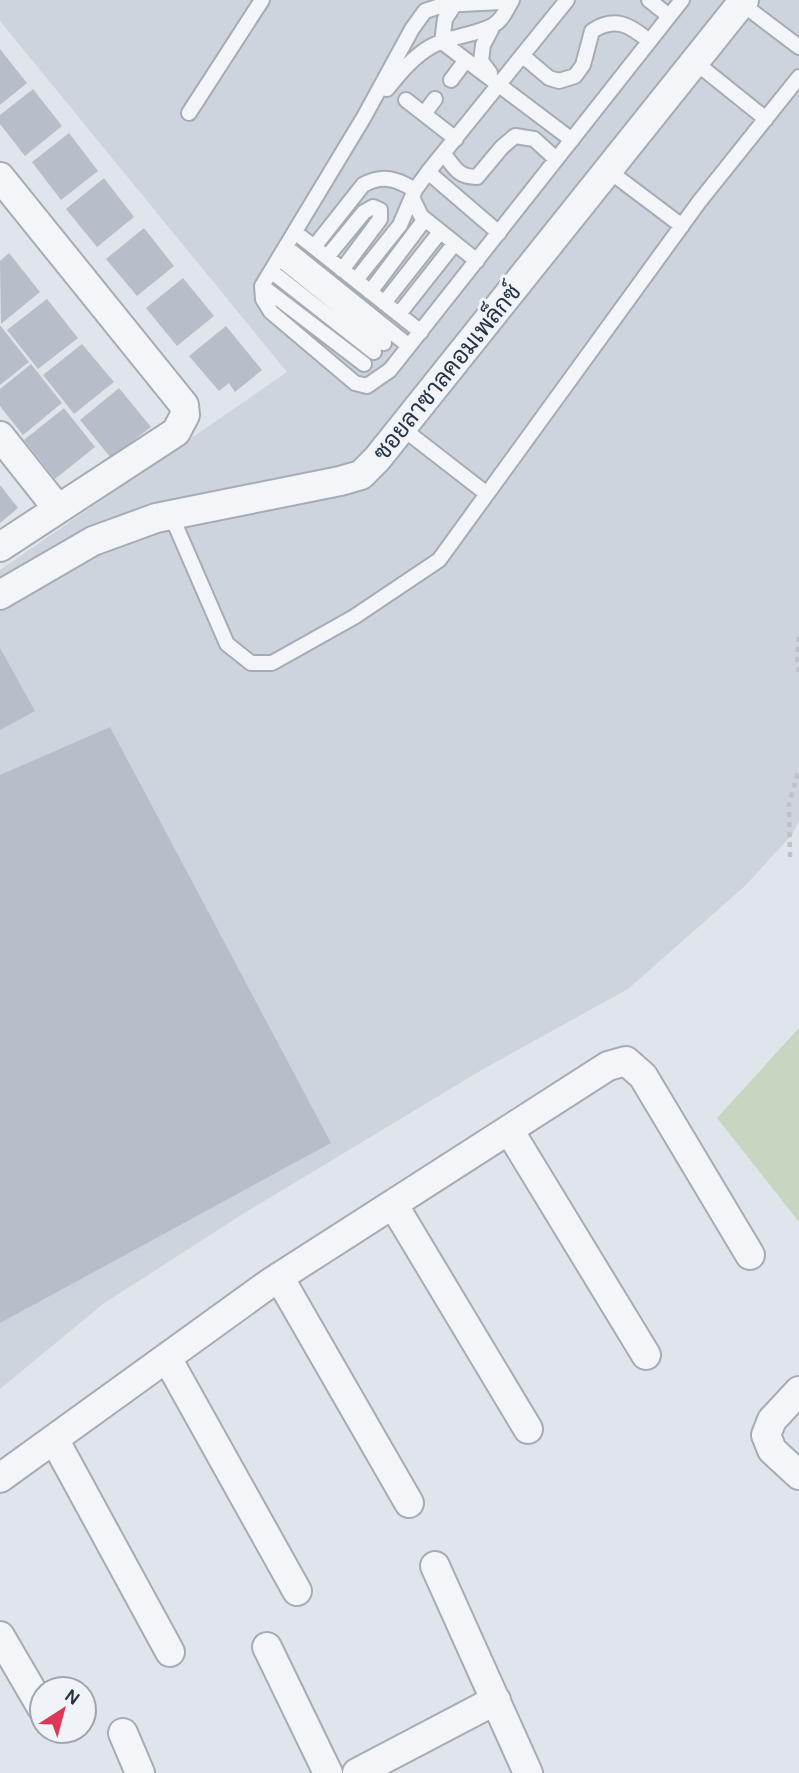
<svg xmlns="http://www.w3.org/2000/svg" width="799" height="1773" viewBox="0 0 799 1773" font-family="Karla,Sarabun,sans-serif">
<style>
.built{fill:#ced4dd}
.green{fill:#c6d6c0}
.building{fill:#b7bec9}
.lines{fill:none;stroke-linecap:round;stroke-linejoin:round}
.service-casing{stroke:#a5acb6;stroke-width:18}
.minor-casing{stroke:#a5acb6;stroke-width:32}
.path{stroke:#bfc2c9;stroke-width:4.5;stroke-dasharray:5 5;stroke-linecap:butt}
.service{stroke:#f4f5f8;stroke-width:14}
.minor{stroke:#f4f5f8;stroke-width:28}
.labels{text-anchor:middle;dominant-baseline:central;stroke-width:6;stroke-linejoin:round;paint-order:stroke}
.street-label{font-size:24px;fill:#273244;stroke:#f0f4f8}
</style>
<rect width="100%" height="100%" fill="#e0e5eb"/>
<path class="built" d="M0,0H799V821L792,835L745,886L628,989L485,1068L246,1212L103,1304L0,1389V570L287,372L0,21Z"/>
<path class="green" d="M799,1028V1222L717,1118Z"/>
<path class="building" d="M0,49L27,83L0,105Z
M33,89L62,126L25,156L0,124V115Z
M69,133L98,171L61,200L32,162Z
M104,178L134,217L97,247L66,209Z
M144,228L174,266L137,296L106,259Z
M9,253L40,292L1,324L0,261Z
M183,278L214,316L177,346L146,308Z
M47,299L78,338L38,369L7,330Z
M0,325L29,362L0,385Z
M226,326L262,370L235,392L229,383L219,391L189,356Z
M82,344L114,382L74,414L43,375Z
M31,364L62,403L23,435L0,406V389Z
M119,388L151,427L111,458L80,420Z
M64,408L95,447L55,479L24,440Z
M0,485L18,508L0,523Z
M0,648L35,711L0,730Z
M110,727L331,1143L0,1323V775Z"/>
<g class="lines">
<defs>
<path id="service" d="M503,0L501,2L443,5L425,11L412,29L364,117L262,286L263,299L271,312L355,383L367,386L390,370L682,0
M649,0L669,16
M741,3L799,47
M455,4L445,19L442,42L572,140
M523,56L549,78L559,81L575,76L583,65L592,31C615,16 630,25 649,41
M695,62L766,119
M490,73L481,61L483,45L493,26
M451,80L466,60
M387,89C400,73 412,58 430,47C449,36 473,36 492,26C502,21 507,9 512,0
M406,100L456,139
M189,113L262,0
M424,114L435,99
M444,154C455,168 458,177 477,177L502,147L515,136L534,139L556,159
M609,171L682,226
M428,172L499,233
M413,199L421,216L477,261
M295,232L421,332
M286,247L409,346
M314,247L363,185C383,174 397,179 415,190
M327,257L364,212L373,207L380,210V219L342,270
M279,258L384,343
M271,271L374,352
M356,280L400,225L415,190L428,172L567,0
M262,286L364,364
M370,292L425,219
M384,303L440,232
M399,314L455,243
M402,428L487,494
M171,515L227,644L251,663H272L354,617L439,560L699,202L799,77"/>
<path id="minor" d="M0,177L184,405L185,415L176,432L0,547
M0,436L58,509
M0,595L93,541L156,518L340,481L361,475L377,459L744,0
M509,1130L646,1355
M393,1204L528,1429
M279,1277L409,1503
M167,1358L297,1591
M799,1391L772,1420L766,1435L772,1450L799,1475
M54,1439L170,1652
M0,1478L270,1283L608,1066L626,1061L643,1076L750,1255
M435,1566L528,1773
M0,1636L42,1708
M267,1647L328,1773
M123,1733L140,1773
M357,1773L496,1700"/>
</defs>
<use href="#service" class="service-casing"/>
<use href="#minor" class="minor-casing"/>
<path class="path" d="M799,637L797,657L799,673
M790,857L789,804L799,769"/>
<use href="#service" class="service"/>
<use href="#minor" class="minor"/>
</g>
<g class="labels">
<g class="street-label">
<text transform="translate(447 372) rotate(-51)">ซอยลาซาลคอมเพล็กซ์</text>
</g>
</g>
<g transform="translate(63 1710) rotate(36)"><circle r="33" fill="#f0f4f8" stroke="#a0a6b0" stroke-width="2"/>
<path d="M0-5L12 26L0 18L-12 26Z" fill="#dd3856"/>
<text y="-10" font-size="19" font-weight="bold" text-anchor="middle" fill="#273244">N</text>
</g>
</svg>
